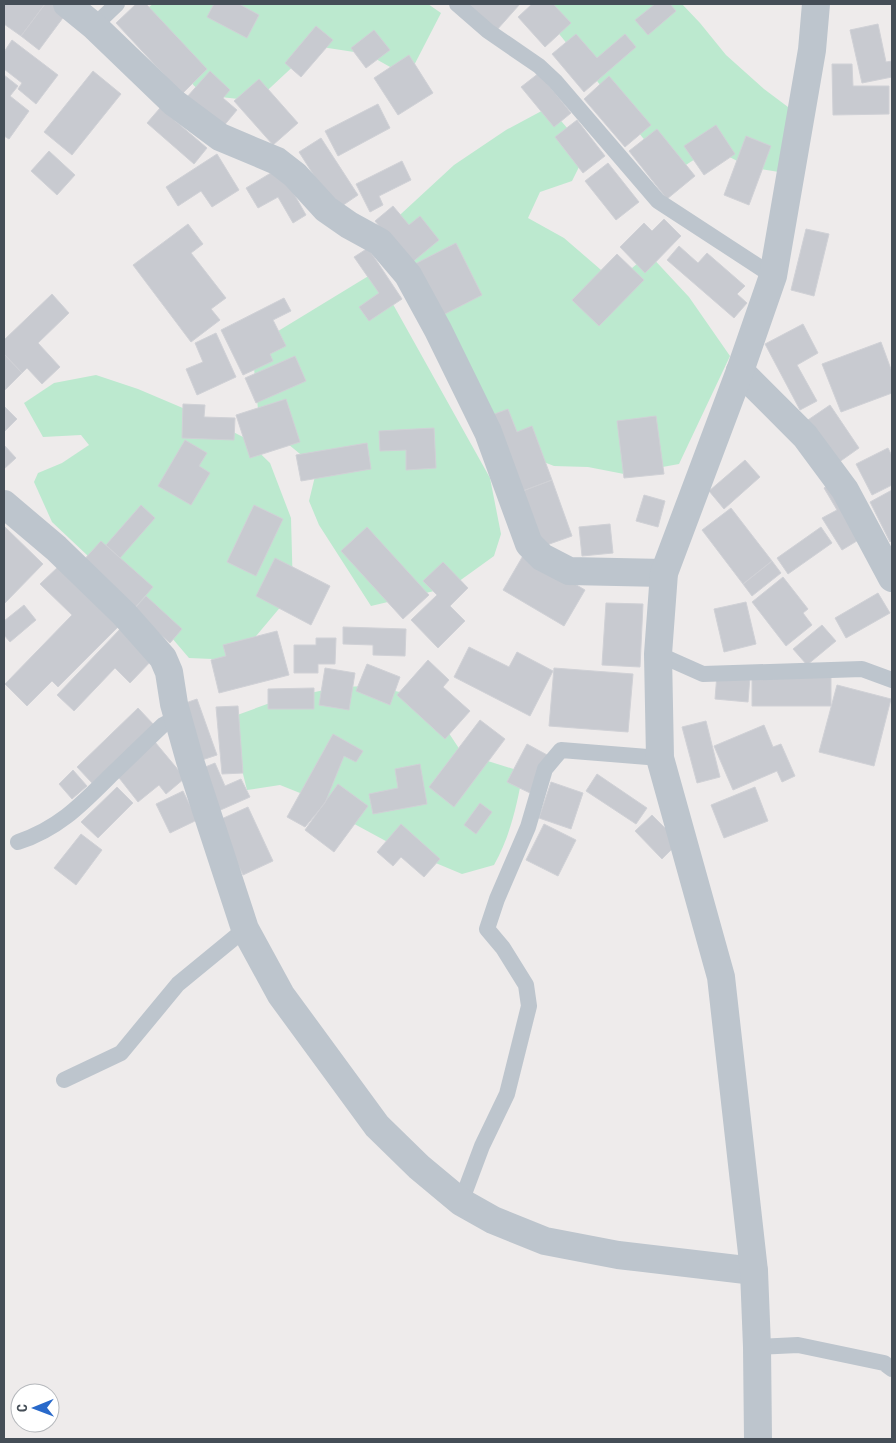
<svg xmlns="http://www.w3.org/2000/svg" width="896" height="1443" viewBox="0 0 896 1443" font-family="'Roboto Condensed',sans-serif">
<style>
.green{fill:#bce9cf}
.building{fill:#c8cad0;stroke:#d0d1d6}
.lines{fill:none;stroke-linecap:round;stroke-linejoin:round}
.service{stroke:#bdc5cd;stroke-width:16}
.minor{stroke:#bdc5cd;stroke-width:28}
.tertiary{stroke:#bdc5cd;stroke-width:28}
</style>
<rect width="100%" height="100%" fill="#eeebeb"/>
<path class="green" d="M153,4H428L441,13L408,77L367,54L315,46L256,101L203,95L131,20Z
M545,4H682L700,23L726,55L764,89L796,113L779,172L749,167L712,148L672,174L539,9Z
M549,107L587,151L572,181L540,192L528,218L564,238L615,282L649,254L689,297L730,356L679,464L624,474L588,467L554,466L503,446L389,225L454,165L506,130Z
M375,272L490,478L501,534L494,556L451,587L371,606L319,525L309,501L317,468L259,420L252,347Z
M96,375L138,389L204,417L243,437L270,463L291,518L293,592L236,660L189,658L160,624L52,522L34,482L38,473L62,463L89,445L81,435L43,437L24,403L54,383Z
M370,686L425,697L462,753L523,772C517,805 510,837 494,865L462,874L395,846L347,820L325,803L280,785L247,790L229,718L281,699L339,687Z"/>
<path class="building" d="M4,4H45L21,36L4,24Z
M45,4H58L68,11L39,50L21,36Z
M136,4H146L207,69L182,94L116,23Z
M214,4H239L259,15L247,38L207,17Z
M467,4H520L496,31Z
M532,4H553L571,23L545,47L518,17Z
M655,4H670L676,11L648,35L635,20Z
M878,24L886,62L892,61V77L862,83L850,30Z
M316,26L333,40L301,77L285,63Z
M374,30L390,50L366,68L351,48Z
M576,34L597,58L625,34L636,47L584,92L552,54Z
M12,40L58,75L36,104L18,89L22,83L4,69V52Z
M409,55L433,93L398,115L374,78Z
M832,64H852L853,86H889V114L833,115Z
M93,71L121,94L72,155L44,132Z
M210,71L230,90L223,98L237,110L222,128L187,97Z
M539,73L571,113L554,127L521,87Z
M4,75L18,86L10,96L29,111L9,139L4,136Z
M609,76L651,125L625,147L584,99Z
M259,79L298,123L273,145L234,101Z
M378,104L390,128L338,156L325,131Z
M160,108L207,148L194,164L147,123Z
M577,120L605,156L583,173L555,137Z
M716,125L735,154L704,175L684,146Z
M657,129L695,176L667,199L629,151Z
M746,136L771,146L749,205L724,195Z
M321,138L358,195L336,210L299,152Z
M49,151L75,175L57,195L31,171Z
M217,154L239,190L212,207L201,191L178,206L166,187Z
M402,161L411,180L379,196L383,205L370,212L356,184Z
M608,163L639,202L616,220L585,181Z
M279,168L306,215L293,223L278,197L258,208L246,188Z
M393,206L409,225L420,216L439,240L410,264L375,221Z
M664,219L681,236L645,273L620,247L644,223L652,231Z
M188,224L203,244L191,253L226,298L211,309L220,320L191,342L133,265Z
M806,229L829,234L814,296L791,290Z
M456,243L482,295L439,317L413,265Z
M679,246L698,263L707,253L745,286L737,294L747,303L734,318L667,260Z
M368,248L402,299L369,321L359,307L379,293L354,257Z
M617,254L644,280L599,326L572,300Z
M52,294L69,313L38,343L60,367L42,384L27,368L22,373L4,354V340Z
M284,298L291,311L273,320L286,346L270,354L273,361L243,375L221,330Z
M803,324L818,353L797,365L817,401L800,410L765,344Z
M216,333L236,377L197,395L186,369L203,362L195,343Z
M881,342L892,372V393L841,412L822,364Z
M4,354L22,373L4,391Z
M295,356L306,381L256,403L245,378Z
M286,399L300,442L250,458L236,415Z
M183,404L205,405L204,417L235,418L234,440L182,438Z
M830,405L859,448L835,465L805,422Z
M4,406L17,419L4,432Z
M508,409L517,432L532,426L552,480L520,492L492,415Z
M656,416L664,474L624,478L617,421Z
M434,428L436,468L406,470V450L380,451L379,431Z
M185,440L207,453L199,466L210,473L191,505L158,486Z
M367,443L371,469L301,481L296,455Z
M4,445L16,458L4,469Z
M888,448L892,456V485L872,495L856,464Z
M745,460L760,477L724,509L709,491Z
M552,480L572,536L541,547L520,492Z
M833,482L865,536L842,550L822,518L837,510L824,488Z
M892,490V540L890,542L870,502Z
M644,495L665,501L658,527L636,521Z
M141,505L155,518L120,558L106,545Z
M254,505L283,519L256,576L227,562Z
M731,508L772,561L743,584L702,530Z
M610,524L613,553L582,556L579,527Z
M5,527L43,564L4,604V528Z
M367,527L429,595L403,619L341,551Z
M821,527L832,543L788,574L777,558Z
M101,541L153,587L133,610L81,563Z
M524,554L585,590L564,626L503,590Z
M275,558L330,586L311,625L256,596Z
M772,561L781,573L752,596L743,584Z
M443,562L468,588L450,606L465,621L438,648L411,620L437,595L423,581Z
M59,566L119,626L58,687L52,681L27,706L5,684L72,615L40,584Z
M783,577L808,609L803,613L812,625L786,646L752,602Z
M878,593L890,613L846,638L835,618Z
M146,596L182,629L170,643L133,610Z
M746,602L756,644L724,652L714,609Z
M606,603L643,604L640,667L602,665Z
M24,605L36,620L10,642L4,635V621Z
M822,625L836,641L807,665L793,649Z
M122,627L154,658L130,683L115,668L74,711L57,695Z
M343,627L406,629L405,656L373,655V645L343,644Z
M277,631L289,675L219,693L211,660L226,656L223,645Z
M316,638H336L335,664H318V673H294V645H316Z
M469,647L509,667L517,652L553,671L530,716L454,677Z
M428,660L449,680L443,687L470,711L445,739L397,695Z
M367,664L400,677L390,705L356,691Z
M325,668L355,673L349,710L319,705Z
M554,668L633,674L628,732L549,726Z
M717,674L750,677L748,702L715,699Z
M752,676H831V706H752Z
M837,685L891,699L874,766L819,752Z
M314,688V709H268V689Z
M197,699L217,755L196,762L177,706Z
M238,706L243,773L222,774L216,707Z
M138,708L154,725L92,783L77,767Z
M480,720L505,739L454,807L429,787Z
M706,721L720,777L697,783L682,727Z
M764,725L773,747L781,744L795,776L782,782L777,771L733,790L714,746Z
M333,734L363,751L356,762L344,756L325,803L305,827L287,817Z
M155,742L185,778L166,794L159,785L138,802L116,774Z
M527,744L549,756L530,793L507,782Z
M215,763L225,786L241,779L250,797L216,812L198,770Z
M420,764L427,804L373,814L369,794L398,788L395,769Z
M73,770L87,786L72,799L59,784Z
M597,774L647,808L636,824L586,791Z
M551,782L583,793L571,829L539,818Z
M338,784L368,806L334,852L305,830Z
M117,787L133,803L98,838L81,822Z
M755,787L768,821L724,838L711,805Z
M183,791L197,820L170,833L156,804Z
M480,803L492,812L476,834L464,825Z
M248,807L273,861L243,875L217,821Z
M652,815L679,842L662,859L635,831Z
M401,824L440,859L424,877L401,857L393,866L377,852Z
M544,824L576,840L558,876L526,860Z
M81,834L102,850L76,885L54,868Z"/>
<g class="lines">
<path class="service" d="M457,4L488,31L539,66L555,81L658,201L773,276
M94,26L117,4
M658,654L703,674L862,669L892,680
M18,842C58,829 81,805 110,776C128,759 145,742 163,725L178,717
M64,1080L121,1053L178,984L245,929
M461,1202L482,1146L507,1094L529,1006L526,985L503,948L487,929L497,899L528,827L545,769L561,750L660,758
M757,1347L798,1345L884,1363L892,1369"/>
<path class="minor" d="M67,4L94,26L173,102L220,137L277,161L295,175L326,209L349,225L380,242L408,275L438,330L488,432L529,544L542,557L569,571L664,573
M740,371L805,436L845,490L892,578
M4,504L56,548L124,614L163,658L169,672L174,704L190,761L245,929L281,995L377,1126L419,1167L461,1202L493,1220L545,1241L618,1255L754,1271"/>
<path class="tertiary" d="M758,1439L757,1347L754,1271L721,977L660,758L658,654L664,573L740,371L773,276L812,50L816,4"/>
</g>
<rect width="896" height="1443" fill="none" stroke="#454e57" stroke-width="10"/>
<g transform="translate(35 1408) rotate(269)"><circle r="24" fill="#ffffff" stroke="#b5b8bc"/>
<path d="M0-4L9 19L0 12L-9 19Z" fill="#2969ca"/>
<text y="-8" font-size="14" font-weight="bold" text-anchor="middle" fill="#454e57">С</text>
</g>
</svg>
